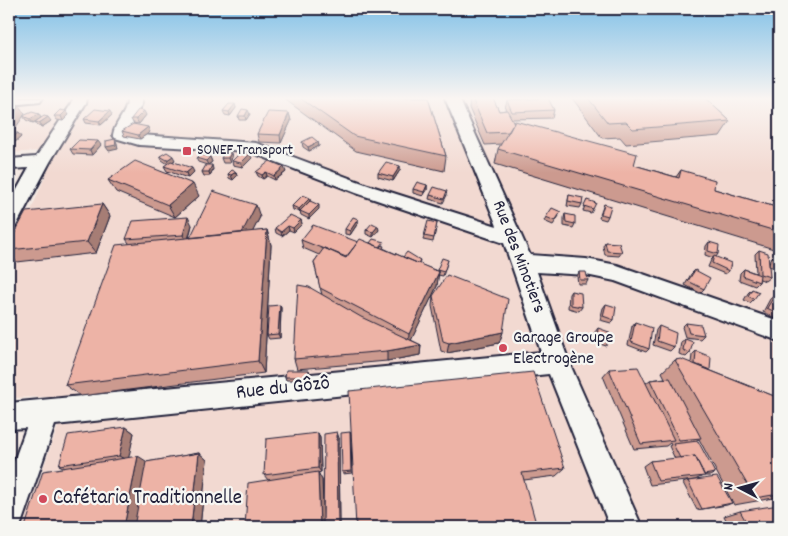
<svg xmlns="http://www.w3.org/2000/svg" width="788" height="536" viewBox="0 0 788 536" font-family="Dekko,sans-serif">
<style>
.built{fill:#f2d9d1}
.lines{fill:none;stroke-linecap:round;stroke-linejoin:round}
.minor-casing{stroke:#22223b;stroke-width:4}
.tertiary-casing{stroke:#22223b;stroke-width:4}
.minor{fill:#f6f6f2;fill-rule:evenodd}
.tertiary{fill:#f6f6f2;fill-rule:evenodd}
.wall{fill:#cc9a8f;stroke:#22223b}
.shaded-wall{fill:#a67d74;stroke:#22223b}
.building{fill:#edb3a6;stroke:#22223b}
.poi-dot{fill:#d1495b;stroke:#f6f6f2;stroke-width:2}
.labels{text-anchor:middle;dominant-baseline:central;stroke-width:4.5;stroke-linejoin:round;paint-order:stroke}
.far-poi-label{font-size:15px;fill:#22223b;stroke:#f6f6f2;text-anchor:start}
.street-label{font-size:18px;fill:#22223b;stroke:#f6f6f2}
.poi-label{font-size:18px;fill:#22223b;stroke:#f6f6f2;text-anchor:start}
.near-street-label{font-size:21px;fill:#22223b;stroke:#f6f6f2}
.near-poi-label{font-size:21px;fill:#22223b;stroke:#f6f6f2;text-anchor:start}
</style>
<rect width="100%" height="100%" fill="#f4e9e3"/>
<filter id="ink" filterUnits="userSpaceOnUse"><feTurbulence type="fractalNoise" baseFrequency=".02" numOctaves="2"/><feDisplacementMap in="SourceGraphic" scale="10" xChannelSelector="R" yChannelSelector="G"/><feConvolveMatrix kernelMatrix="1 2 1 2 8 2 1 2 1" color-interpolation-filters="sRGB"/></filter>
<g filter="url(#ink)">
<path class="built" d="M9,98H779V527H22L69,396L9,398V264L54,155L38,151L9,153Z"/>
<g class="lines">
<defs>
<path id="minor" d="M73,98H87L86,103L50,162L16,226L9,228V204L29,168L9,169V159L36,157L72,103Z
M127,98H141L142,103L129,132L140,135L256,143L368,185L497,226L445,98H459L530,255L586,259L617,265L779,321V341L615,281L586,275L537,272L569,362L642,527H610L549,374L55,425L20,527H9V475L26,428L9,429V403L541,352L504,243L356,193L248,151L139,145L115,138L113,135C115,121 128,113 127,98Z"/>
<path id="tertiary" d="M9,98H43L40,102L9,105Z"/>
</defs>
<use href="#minor" class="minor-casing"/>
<use href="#tertiary" class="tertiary-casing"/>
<use href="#minor" class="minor"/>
<use href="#tertiary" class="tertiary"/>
</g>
<path class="wall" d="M283,98H428L446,156L444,171L356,151Z
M470,98H493L499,111L506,110L505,108L507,100L554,110L552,118L512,119L514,123L634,165L676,177L681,170L714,189L779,208V248L777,250L495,164L498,149L501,144L485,145L469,108Z
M572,98H705L730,121L720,136L626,144L620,137L602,138Z
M235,104L236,108L230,116L225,115L223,111Z
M66,111L69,115L63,121L57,120L54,116Z
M289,113L291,121L281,143L259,142L257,134Z
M250,114L246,120H239L238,116Z
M112,115L101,125L86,123L84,119Z
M146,115L139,124L133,123L131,119Z
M23,116L41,118L33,123L26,120Z
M51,121L42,127L38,126L35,122Z
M122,131L150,132L140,139L124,136Z
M18,133L21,137L15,142H11L9,139V137Z
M302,142H318L319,146L309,151L303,147Z
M101,145L92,155L73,154L70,149Z
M160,156L175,160L173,162L194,172L188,178L167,171L164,166L168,164L162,160Z
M210,157L212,162L208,165L213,169L210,176H204L202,172L207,165L198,162L196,158Z
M232,157L230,163H223L221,158Z
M252,158L243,167L233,165L232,161Z
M400,166V170L393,181L378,177V173Z
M779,167V178L774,173Z
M236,172L237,176L233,180L229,178L228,174Z
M256,172H286L275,180L267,176L263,179L258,176Z
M108,180L199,196L175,217L116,192Z
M427,185V190L423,196L413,193V189Z
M430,195H447L443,203L429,199Z
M569,195L582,204L580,208L567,206Z
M310,198V201L319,209L309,219L301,215L300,212L293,210L292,206Z
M587,200L593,209L591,213L583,211Z
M102,204L110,216L96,253L17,262L9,254V244Z
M604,204L608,216L606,220L599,218Z
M565,214L575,224L573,228L564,226V218Z
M559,216L553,225L544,221L546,217Z
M260,217L252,232L267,230L271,245L264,373L81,396L65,385L129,243L126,239L192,225L189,238Z
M358,219V223L350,235L345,234V229Z
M301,220L302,224L294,232L289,230L282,236L276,233L275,228Z
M437,223L433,242L423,240L424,236Z
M366,230H379L373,237L366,234Z
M301,240L358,242L370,243L384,246L383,248L403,257L420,260L419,264L437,271L448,260L443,276L438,275L437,286L411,340L421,345L420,355L387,361L297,369L294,359L322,295L314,262L319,255L303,248Z
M605,242L622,252L619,256L605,255L603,246Z
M709,242L718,254L716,257L729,271L725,274L708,267L711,260L713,258L705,255L706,246Z
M759,250L770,277L765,281L760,279L759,282L755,286L739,280L740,273L744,269L756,273L755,254Z
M774,255L779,257V270L769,266L770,259Z
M695,270L704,289L700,293L685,285L691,274Z
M579,272L588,280L586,284H578L577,276Z
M752,289L754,299L750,303L744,300L748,293Z
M571,291L582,307L579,311L568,308L569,294Z
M775,295L779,297V320L763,312L770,299Z
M433,296L503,332L499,343L447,353L441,351L432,306Z
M606,304L614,320L611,323L600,320L603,308Z
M280,305L281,308L280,338L269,339L267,335Z
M635,322L649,349L646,352L628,345L632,326Z
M686,323L704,335L700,339L685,337L682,327Z
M659,326L674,347L670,351L653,345L656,330Z
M598,328L608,342L606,346L594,342L595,332Z
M685,339L690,353L686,357L679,354L681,342Z
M696,351L710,370H709L779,398V497L734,505L699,439L695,441L715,473L710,476H703L695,480L650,485L643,466L650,461L675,459L669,446L671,445L670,443L666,446L634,449L603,376L609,369L646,383L650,380L665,378L662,372L675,360L691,363L692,355Z
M310,373L309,380H286L285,377Z
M349,391L565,468L556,476L524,480Z
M126,427L134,433L128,458L147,462L199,453L207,460L200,527H25L65,468L59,465Z
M350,432L352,473L343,474L342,472Z
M318,433L320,438L321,472L318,473L322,480L323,513L339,438L340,527H245L268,480L264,475Z
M688,481L732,503L727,505L697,510L683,483Z
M740,511L779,527H730L724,516Z"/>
<path class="shaded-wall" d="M235,104L236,108L230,116L229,112Z
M19,106L25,114L12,133L9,129V121Z
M248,110L250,114L246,120L245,116Z
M66,111L69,115L63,121L61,116Z
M110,111L112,115L101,125L99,121Z
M144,111L146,115L139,124L136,119Z
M289,113L291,121L281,143L280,135Z
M39,114L41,118L33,123L30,119Z
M48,117L51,121L42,127L39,123Z
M148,127L150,132L140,139L138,135Z
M18,133L21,137L15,142L12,138Z
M115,139L117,143L118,149L109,151L106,147Z
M98,141L101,145L92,155L90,150Z
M318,142L319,146L309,151L308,147Z
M231,153L232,157L230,163L228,158Z
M250,154L252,158L243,167L241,163Z
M173,156L175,160L169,164L167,160Z
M210,157L212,162L208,165L206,161Z
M212,165L213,169L210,176L209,172Z
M400,166V170L393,181V177Z
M284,167L286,172L275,180L274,176Z
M192,168L194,172L188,178L186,173Z
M9,169L16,177L9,186Z
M236,172L237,176L233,180L231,175Z
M266,172L267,176L263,179L262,175Z
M193,184L199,196L175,217L168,205Z
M427,185V190L423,196L424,192Z
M310,198V202L300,211V213L299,209Z
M102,204L110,216L96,253L87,242Z
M256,205L260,217L246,245L241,234Z
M319,205V209L309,219V215Z
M188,217L192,225L187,243L183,235Z
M358,219V223L350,235V231Z
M301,220L302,224L294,232L293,228Z
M288,226L289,230L282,236L281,232Z
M378,226L379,230L373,237V232Z
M267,230L271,245L264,373L258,361Z
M439,272L437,286L408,347L409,334Z
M280,305L281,308L280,338L278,334Z
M503,332L499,343L447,353L449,343Z
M421,345L420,355L387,361V351Z
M309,370L310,373L309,380L308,377Z
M126,427L134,433L128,461L119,456Z
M337,432L339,438L340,527L338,526Z
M350,432L351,435L352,473L351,471Z
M318,433L320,438L321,472L318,468Z
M199,453L207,460L200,527H191Z
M138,456L149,463L137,527H124Z
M318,472L322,480L324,527H320Z"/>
<path class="building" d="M300,98H428L446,156L354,136Z
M472,98H493L499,111L507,110L514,123L509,132L487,133Z
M548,98L554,110L512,112L507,100Z
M588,98H705L730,121L633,129L626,122L608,123Z
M229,104H235L229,112L223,111Z
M19,106L9,121V107Z
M95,109L110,111L99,121L84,119Z
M242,109L248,110L245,116H238Z
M60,110L66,111L61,116H54Z
M138,110L144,111L136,119H131Z
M32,112L39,114L30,119L23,116Z
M268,112L289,113L280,135L257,134Z
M44,116L48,117L39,123L35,122Z
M515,121L637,154L634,165L679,178L681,170L715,180L714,189L779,208V232L498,149Z
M133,124L148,127L138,135L122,131Z
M13,133H18L12,138H9V137Z
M312,137L318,142L308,147L302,142Z
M115,139L116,145L106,147V141Z
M79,140L98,141L90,150L70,149Z
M167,152L173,156L167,160L160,156Z
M241,152L250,154L241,163L232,161Z
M224,153H231L228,158H221Z
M200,154L210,157L206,161L196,158Z
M135,161L193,184L168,205L108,180Z
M171,161L192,168L186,173L164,166Z
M270,161L284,167L274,176L266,172L262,175L256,172Z
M386,162L400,166L393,177L378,173Z
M206,165H212L209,172H202Z
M232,170L236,172L231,175L228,174Z
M417,182L427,185L424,192L413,189Z
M434,187L447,191L444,199L430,195Z
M213,191L256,205L242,233L190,238Z
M303,195L310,198L299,209L292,206Z
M569,195L583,198L582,204L568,201Z
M587,200L596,203L593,209L584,206Z
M310,201L319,205L309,215L300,211Z
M102,204L87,242L9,250V244L26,212Z
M604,204L611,206L608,216L601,214Z
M552,208L561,212L555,221L546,217Z
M565,214L575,216V224L566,222Z
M290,215L301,220L293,228L288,226L281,232L275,228Z
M188,217L183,235L126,239L133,221Z
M353,217L358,219L350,231L345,229Z
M428,221L437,223L434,238L424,236Z
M372,223L378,226L373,232L366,230Z
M313,225L358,242L346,257L324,248V249L301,240Z
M267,230L258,361L65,385L116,245Z
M360,239L439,272L409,334L320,288L314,262L324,248L346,258Z
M373,239L384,242L380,247L370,243Z
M605,242L619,243L622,252L607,251Z
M709,242L719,245L718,254L708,251Z
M759,250L768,253L770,277L760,274Z
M407,252L420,260L417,263L403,257Z
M774,255L779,257V264L773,262Z
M714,256L731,263L729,271L712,263Z
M442,258L448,260L444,272L437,270Z
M744,269L760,275L759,282L743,276Z
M695,270L710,278L704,289L688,281Z
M579,272H586L588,280H580Z
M447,275L508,299L503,332L449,343L443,341L433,296Z
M298,285L309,287L361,317L421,345L387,351L294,359Z
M752,289L759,292L754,299L748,296Z
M571,291L581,293L582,307L571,305Z
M775,295L779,297V314L767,308Z
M606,304L616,307L614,320L603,316Z
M280,305L278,334L267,335L269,306Z
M635,322L652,328L649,349L631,342Z
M686,323L701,325L704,335L689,333Z
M659,326L676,333L674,347L657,341Z
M598,328L609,332L608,342L597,339Z
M685,339L693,342L690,353L683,350Z
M696,351L711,357L710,370L695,364Z
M681,359L779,398V494L755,498L675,360Z
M638,367L674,440L641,444L609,369Z
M286,370H309L308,377H285Z
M533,372L565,468L522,473L537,527H356L349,391Z
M670,378L701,438L679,440L650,380Z
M126,427L119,456L59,465L68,435Z
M337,432L338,526L323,527L324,434Z
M350,432L351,471L342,472L341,433Z
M318,433V468L264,475L266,439Z
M698,441L715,473L704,475L695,456L680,458L673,444Z
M199,453L191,527H134L146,462Z
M138,456L124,527H25L43,471Z
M695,456L705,476L658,481L650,461Z
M318,472L320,527H245L248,483Z
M717,477L732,503L702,509L688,481Z
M779,505V527H749L740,511Z"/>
</g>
<linearGradient id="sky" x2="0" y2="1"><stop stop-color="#80c0e7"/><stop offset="0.57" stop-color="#faf5f2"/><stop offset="1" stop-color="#faf5f2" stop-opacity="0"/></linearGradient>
<rect width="788" height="173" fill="url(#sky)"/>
<g class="poi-dot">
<rect x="182" y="146" width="10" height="10" rx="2.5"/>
<circle cx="503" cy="348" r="5"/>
<circle cx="43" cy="499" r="5"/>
</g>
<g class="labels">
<g class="far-poi-label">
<text x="197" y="151">SONEF Transport</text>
</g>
<g class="street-label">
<text transform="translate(518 257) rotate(69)">Rue des Minotiers</text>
</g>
<g class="poi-label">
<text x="513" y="338">Garage Groupe<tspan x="513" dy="21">Electrogène</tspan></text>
</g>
<g class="near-street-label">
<text transform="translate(283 389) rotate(-6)">Rue du Gôzô</text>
</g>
<g class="near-poi-label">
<text x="53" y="499">Cafétaria Traditionnelle</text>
</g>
</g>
<rect width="788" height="536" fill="none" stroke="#f6f6f2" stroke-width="30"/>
<rect x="15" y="15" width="758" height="506" fill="none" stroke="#22223b" stroke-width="2" filter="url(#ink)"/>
<g transform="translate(740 488) rotate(276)" stroke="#f6f6f2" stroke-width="4" paint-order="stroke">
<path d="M0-4L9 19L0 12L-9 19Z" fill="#22223b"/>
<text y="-8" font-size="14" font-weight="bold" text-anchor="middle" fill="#22223b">N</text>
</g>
</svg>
